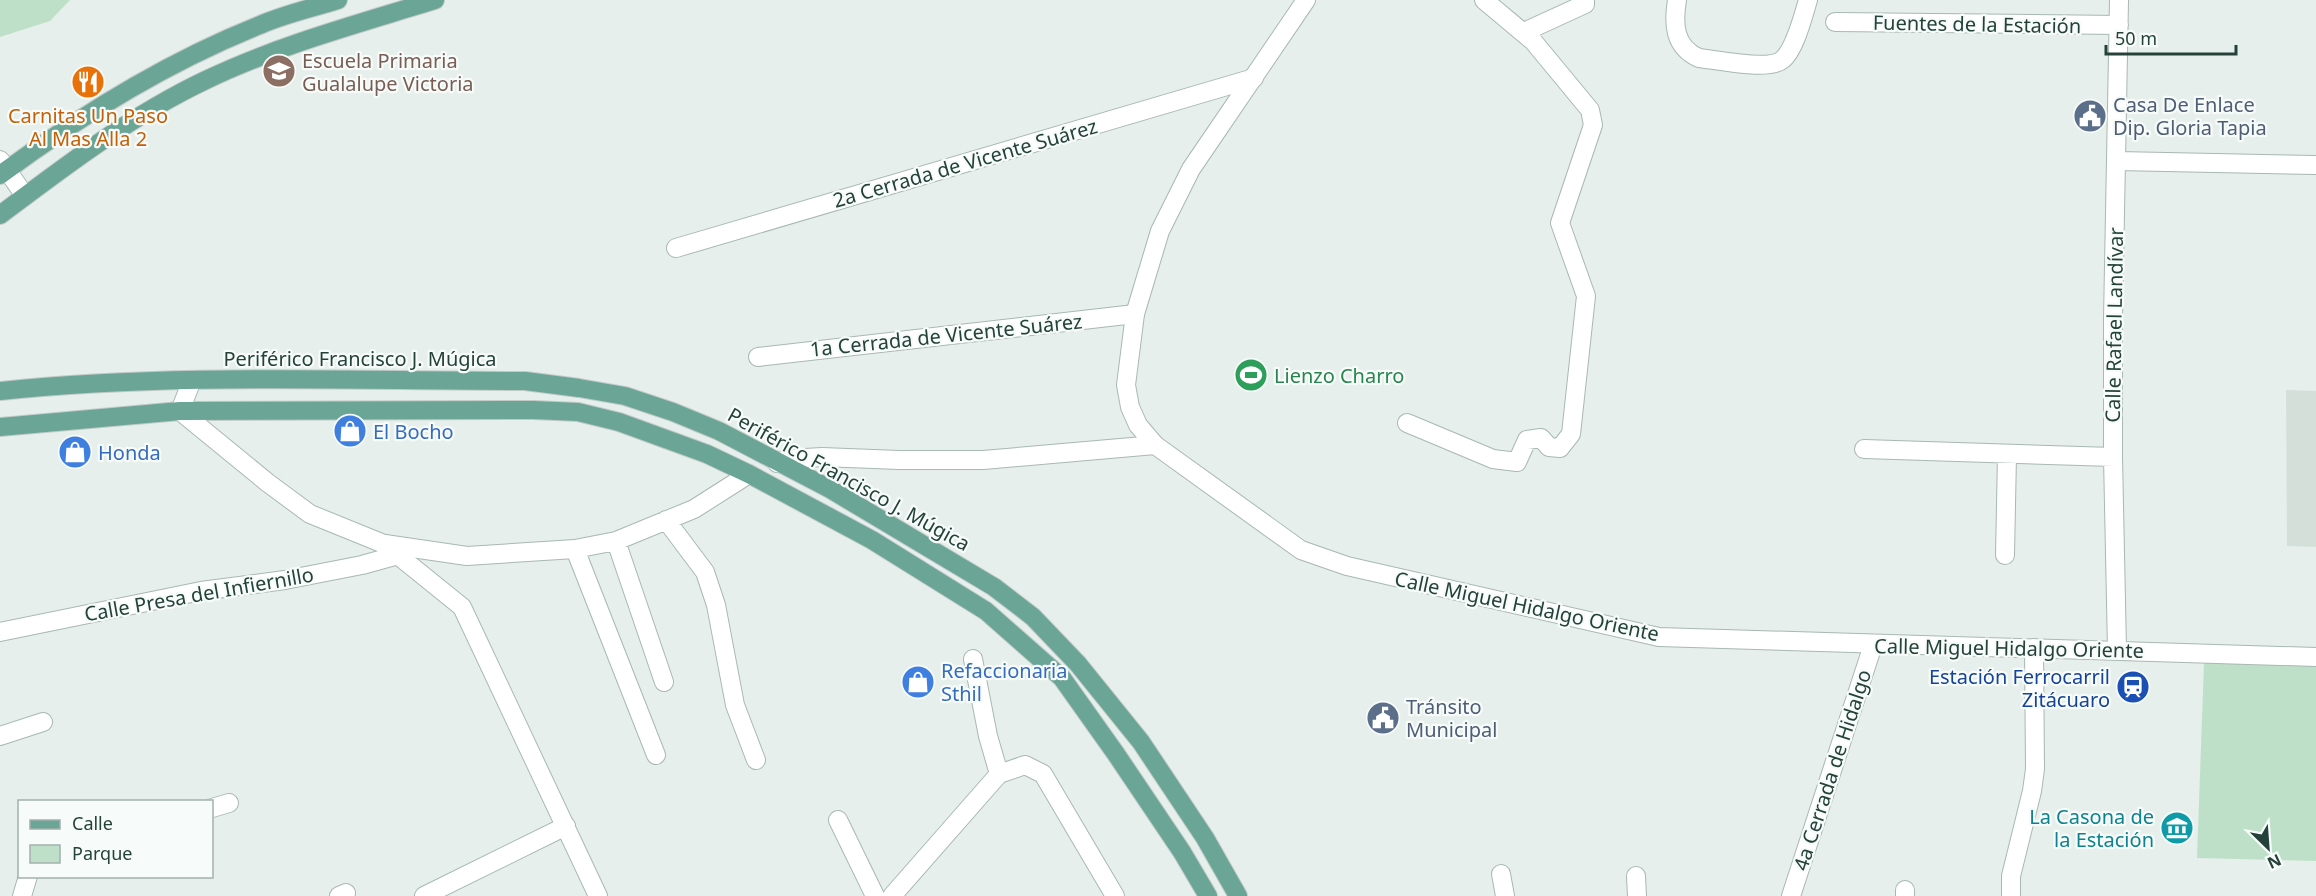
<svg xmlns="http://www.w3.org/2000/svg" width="2316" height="896" viewBox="0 0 2316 896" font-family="'Noto Sans',sans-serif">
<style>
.built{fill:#d4dfda}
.green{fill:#bfe0c8}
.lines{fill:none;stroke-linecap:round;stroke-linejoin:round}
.minor-casing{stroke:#a8b8b2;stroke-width:20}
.tertiary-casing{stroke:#a8b8b2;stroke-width:20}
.primary-casing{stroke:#c2cac8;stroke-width:20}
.minor{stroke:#fff;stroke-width:18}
.tertiary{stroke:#fff;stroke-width:18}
.primary{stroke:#6aa596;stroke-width:18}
.labels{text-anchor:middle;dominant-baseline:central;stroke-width:4.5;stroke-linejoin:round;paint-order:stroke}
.street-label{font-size:20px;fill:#24423a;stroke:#f7fbf9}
.education-label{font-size:20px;fill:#785e54;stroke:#f7fbf9;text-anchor:start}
.service-label{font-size:20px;fill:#4e5e75;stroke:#f7fbf9;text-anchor:start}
.food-label{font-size:20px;fill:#c56008;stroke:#f7fbf9}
.leisure-label{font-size:20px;fill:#27864d;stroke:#f7fbf9;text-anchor:start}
.shop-label{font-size:20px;fill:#366cbe;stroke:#f7fbf9;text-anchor:start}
.transit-label{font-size:20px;fill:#164399;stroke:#f7fbf9;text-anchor:end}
.culture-label{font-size:20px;fill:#0d838f;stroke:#f7fbf9;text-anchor:end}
</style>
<rect width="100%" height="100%" fill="#e6efeb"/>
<path class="built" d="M2286,390L2316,391V547L2287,546Z"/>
<path class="green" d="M0,0H70L50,21L0,37Z
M2204,663L2316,666V861L2197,858Z"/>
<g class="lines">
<defs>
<path id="minor" d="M1677,0C1673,24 1674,47 1699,58C1717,60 1768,71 1782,60C1795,50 1803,16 1808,0
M1835,22L2119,25
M1524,32L1585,4V0
M2117,161L2316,165
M676,248L1254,78
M758,357L1135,314
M1407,423L1493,459L1517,462L1527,440L1541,438L1549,447L1560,448L1571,434L1586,296L1560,223L1593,125L1590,110L1533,41L1484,0
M1864,449L2113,457
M777,463L789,459L822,457L899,460H983L1155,445
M666,520L705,572L716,605L735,705L756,760
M616,541L664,682
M385,544L467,556L575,549L616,541L694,509L749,474
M575,549L656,755
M2005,555L2007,455
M0,632L201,591L285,580L362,565L398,555
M2117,650L2113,457V319L2119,0
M973,659L988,736L999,774
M0,736L43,722
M212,808L229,803
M838,820L875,896
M1501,874L1505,896
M1636,876L1637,896
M1905,890V896
M22,896L28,876
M339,896L346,893
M424,896L566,826
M892,896L999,774L1025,765L1043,774L1115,896
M1791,896L1873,645
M2011,896V876L2032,791L2035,769L2034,648"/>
<path id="tertiary" d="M1306,0L1191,169L1160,231L1135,314L1126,385L1130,407L1138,425L1155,445L1301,550L1347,566L1659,637L2316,657
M0,160L25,196
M192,380L180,411L268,483L310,514L384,544L462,607L598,896"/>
<path id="primary" d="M0,175C81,115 167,62 260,25C285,14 313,8 338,0
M0,215C65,166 132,115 206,80C279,45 358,24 435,0
M0,391C174,373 350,381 525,381L579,388L625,396L673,412L719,431L830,489L994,587L1033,617L1078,664L1141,742L1205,838L1238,896
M0,427L180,411L533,410L578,412L619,422L707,454L749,474L872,540L986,611L1062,678L1116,754L1182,852L1208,896"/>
</defs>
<use href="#minor" class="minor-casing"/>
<use href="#tertiary" class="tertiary-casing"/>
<use href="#primary" class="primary-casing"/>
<use href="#minor" class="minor"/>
<use href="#tertiary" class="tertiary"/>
<use href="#primary" class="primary"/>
</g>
<defs>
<symbol id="school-disc" viewBox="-11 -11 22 22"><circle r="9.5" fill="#8d6e63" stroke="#f7fbf9"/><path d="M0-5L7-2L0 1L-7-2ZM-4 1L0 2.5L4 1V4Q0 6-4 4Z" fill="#fff"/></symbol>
<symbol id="restaurant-disc" viewBox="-11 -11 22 22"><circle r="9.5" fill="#e8710a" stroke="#f7fbf9"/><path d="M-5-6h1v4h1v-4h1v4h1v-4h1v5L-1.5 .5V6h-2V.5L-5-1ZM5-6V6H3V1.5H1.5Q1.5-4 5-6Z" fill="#fff"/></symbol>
<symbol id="civic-disc" viewBox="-11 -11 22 22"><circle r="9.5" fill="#5c6f8a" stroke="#f7fbf9"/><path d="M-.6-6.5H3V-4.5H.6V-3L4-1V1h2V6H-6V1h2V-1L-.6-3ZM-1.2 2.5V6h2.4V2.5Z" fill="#fff"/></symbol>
<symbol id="stadium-disc" viewBox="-11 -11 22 22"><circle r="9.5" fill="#2e9e5b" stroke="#f7fbf9"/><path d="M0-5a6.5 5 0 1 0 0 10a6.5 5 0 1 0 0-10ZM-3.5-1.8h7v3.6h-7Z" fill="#fff"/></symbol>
<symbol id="shop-disc" viewBox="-11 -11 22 22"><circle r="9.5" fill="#3f7fe0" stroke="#f7fbf9"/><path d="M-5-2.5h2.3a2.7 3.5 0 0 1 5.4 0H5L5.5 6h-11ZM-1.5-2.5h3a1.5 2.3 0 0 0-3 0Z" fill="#fff"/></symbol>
<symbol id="station-disc" viewBox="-11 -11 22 22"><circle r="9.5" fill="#1a4fb4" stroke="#f7fbf9"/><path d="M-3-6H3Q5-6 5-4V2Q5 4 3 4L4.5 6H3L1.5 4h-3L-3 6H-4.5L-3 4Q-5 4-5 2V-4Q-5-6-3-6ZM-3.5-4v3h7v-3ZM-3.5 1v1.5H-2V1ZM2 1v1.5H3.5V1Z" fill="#fff"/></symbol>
<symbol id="museum-disc" viewBox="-11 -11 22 22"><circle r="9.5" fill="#0f9aa8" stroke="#f7fbf9"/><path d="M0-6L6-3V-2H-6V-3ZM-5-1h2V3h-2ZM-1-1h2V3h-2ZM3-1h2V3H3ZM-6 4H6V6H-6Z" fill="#fff"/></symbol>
</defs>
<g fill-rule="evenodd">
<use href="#school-disc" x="260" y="52" width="38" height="38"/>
<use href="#restaurant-disc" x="69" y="63" width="38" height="38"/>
<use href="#civic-disc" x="2071" y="97" width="38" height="38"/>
<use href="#stadium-disc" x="1232" y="356" width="38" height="38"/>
<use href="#shop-disc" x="331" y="412" width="38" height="38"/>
<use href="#shop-disc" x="56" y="433" width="38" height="38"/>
<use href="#shop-disc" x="899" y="663" width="38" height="38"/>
<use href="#station-disc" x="2114" y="668" width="38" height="38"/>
<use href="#civic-disc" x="1364" y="699" width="38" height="38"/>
<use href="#museum-disc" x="2158" y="809" width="38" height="38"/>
</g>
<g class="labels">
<g class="street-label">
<text transform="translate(1977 24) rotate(1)">Fuentes de la Estación</text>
<text transform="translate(965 163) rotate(-16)">2a Cerrada de Vicente Suárez</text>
<text transform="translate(2114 325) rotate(-89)">Calle Rafael Landívar</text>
<text transform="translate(946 335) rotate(-6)">1a Cerrada de Vicente Suárez</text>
<text x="360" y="358">Periférico Francisco J. Múgica</text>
<text transform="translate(849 479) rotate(29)">Periférico Francisco J. Múgica</text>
<text transform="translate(199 594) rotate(-10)">Calle Presa del Infiernillo</text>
<text transform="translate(1527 606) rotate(12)">Calle Miguel Hidalgo Oriente</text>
<text transform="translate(2009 648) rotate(1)">Calle Miguel Hidalgo Oriente</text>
<text transform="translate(1832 770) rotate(-72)">4a Cerrada de Hidalgo</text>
</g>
<g class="education-label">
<text x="302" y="60">Escuela Primaria<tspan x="302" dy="23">Gualalupe Victoria</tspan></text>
</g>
<g class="service-label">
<text x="2113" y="104">Casa De Enlace<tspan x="2113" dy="23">Dip. Gloria Tapia</tspan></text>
<text x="1406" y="706">Tránsito<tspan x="1406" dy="23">Municipal</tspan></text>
</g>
<g class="food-label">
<text x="88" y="115">Carnitas Un Paso<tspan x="88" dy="23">Al Mas Alla 2</tspan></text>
</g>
<g class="leisure-label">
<text x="1274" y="375">Lienzo Charro</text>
</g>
<g class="shop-label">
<text x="373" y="431">El Bocho</text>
<text x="98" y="452">Honda</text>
<text x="941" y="670">Refaccionaria<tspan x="941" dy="23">Sthil</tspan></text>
</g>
<g class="transit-label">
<text x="2110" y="676">Estación Ferrocarril<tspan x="2110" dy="23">Zitácuaro</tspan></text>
</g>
<g class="culture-label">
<text x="2154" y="816">La Casona de<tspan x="2154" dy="23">la Estación</tspan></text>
</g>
</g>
<rect x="18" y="800" width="195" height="78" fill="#f7fbf9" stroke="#a3b1ad" stroke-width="1.5"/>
<rect x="30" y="820" width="30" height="9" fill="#6aa596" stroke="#a3b1ad" stroke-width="1.5"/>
<text x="72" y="830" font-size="18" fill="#24423a">Calle</text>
<rect x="30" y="845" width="30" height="18" fill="#bfe0c8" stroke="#a3b1ad" stroke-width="1.5"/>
<text x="72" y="860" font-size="18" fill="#24423a">Parque</text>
<g transform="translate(2268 848) rotate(155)" stroke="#f7fbf9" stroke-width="4.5" paint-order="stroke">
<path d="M0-4.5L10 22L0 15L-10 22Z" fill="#24423a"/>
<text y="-9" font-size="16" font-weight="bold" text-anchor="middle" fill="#24423a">N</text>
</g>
<path d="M2106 45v9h130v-9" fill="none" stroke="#24423a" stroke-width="3"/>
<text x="2115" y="45" font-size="18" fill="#24423a" stroke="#f7fbf9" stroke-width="4.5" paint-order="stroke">50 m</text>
</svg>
